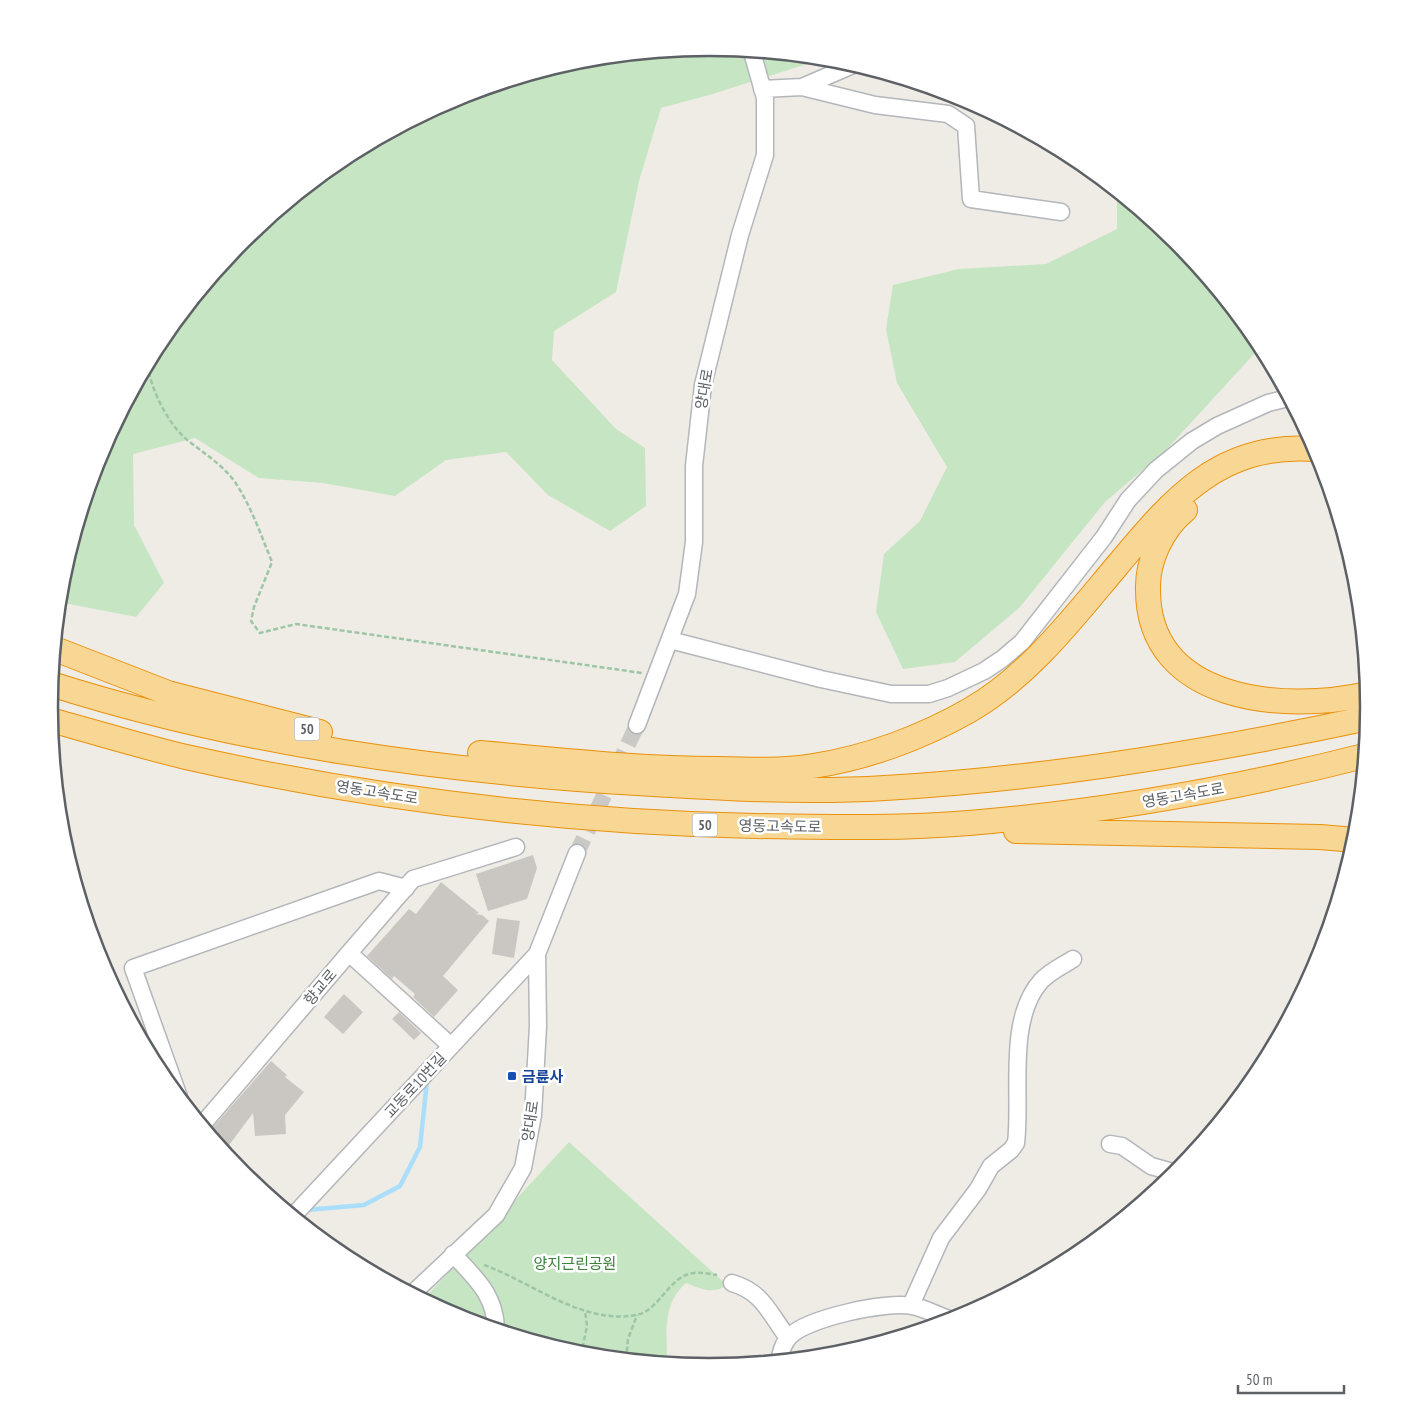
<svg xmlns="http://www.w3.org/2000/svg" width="1418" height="1415" viewBox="0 0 1418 1415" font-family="'PT Sans Narrow','Noto Sans KR',sans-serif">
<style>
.green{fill:#c6e5c3}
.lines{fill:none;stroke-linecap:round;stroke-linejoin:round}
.stream{stroke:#aadefb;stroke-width:4.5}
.building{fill:#cac7c2}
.minor-tunnel{stroke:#cac9c6;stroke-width:16;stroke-dasharray:16 8;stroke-linecap:butt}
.minor-casing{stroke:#b3b6ba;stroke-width:19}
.highway-casing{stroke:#e9910b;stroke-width:26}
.path{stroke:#9dc6a5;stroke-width:2.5;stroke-dasharray:5 2.5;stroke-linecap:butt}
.minor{stroke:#fff;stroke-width:16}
.highway{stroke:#f8d694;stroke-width:24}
.transit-dot{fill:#1a4fb4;stroke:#fff;stroke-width:2}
.labels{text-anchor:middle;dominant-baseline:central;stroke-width:5;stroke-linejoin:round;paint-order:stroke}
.shield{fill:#fff;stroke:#8e9093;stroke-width:1}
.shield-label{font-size:14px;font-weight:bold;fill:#5d6165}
.street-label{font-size:15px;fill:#5d6165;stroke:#fff}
.transit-label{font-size:15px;font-weight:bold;fill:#164399;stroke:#fff;text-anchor:start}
.park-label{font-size:15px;fill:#3b8139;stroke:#fff}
.rim{fill:none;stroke:#5d6165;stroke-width:2.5}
</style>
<rect width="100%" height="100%" fill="#efece6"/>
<path class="green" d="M709,48L823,59L709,95L661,108L639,181L616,292L554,331L552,360L616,429L645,448L646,506L610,531L548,495L506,452L446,460L395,496L323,483L259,478L195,438L133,454L134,525L164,583L136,617L59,602L62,578L99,455L160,341L243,241L343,159L457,98L581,60Z
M1117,193L1176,241L1262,349L1254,354L1166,450L1105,502L1020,607L955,662L903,669L876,612L884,554L920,521L947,467L897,383L886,329L893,285L959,269L1046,264L1117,229Z
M569,1142L727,1285C712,1295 702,1289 686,1283C662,1304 667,1333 667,1363L580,1355L456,1317L423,1300Z"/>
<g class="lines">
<path class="stream" d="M306,1210L364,1205L400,1186L420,1147L427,1081"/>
</g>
<path class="building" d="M533,855L537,868L527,899L488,911L476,874Z
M441,882L479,913L475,914L482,915L489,921L443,976L458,990L434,1017L413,997L415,994L394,976L392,979L367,956L409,909L416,914Z
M497,918L520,921L514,958L492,954Z
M344,994L363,1012L343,1034L324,1017Z
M399,1012L421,1033L414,1040L392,1019Z
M271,1061L287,1075L285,1077L304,1092L285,1115L286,1134L255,1136L253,1113L227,1148L208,1133Z"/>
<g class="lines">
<path class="minor-tunnel" d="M577,853L637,725"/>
<defs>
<path id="minor" d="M802,87L875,105L948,114L966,126L971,199L1061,212
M762,89L802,87L853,65
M670,640L821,679L891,694H929L948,688L984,671L1002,659L1022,642L1104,537L1128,500L1156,470L1192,441L1217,426L1268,403L1288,398
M637,725L687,594L694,542V466L703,385L740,235L765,155V98L752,52
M349,953L413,879L516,847
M179,1097L133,968L379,881L406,888
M202,1125L349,953L451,1046
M1110,1144L1122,1146L1151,1166L1176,1173
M293,1216L537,954
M453,1254C475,1278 495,1294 496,1329
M732,1283C763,1292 769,1313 788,1338
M412,1294L496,1215L523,1168L533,1115L538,1026L537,954L577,853
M911,1305L941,1238L978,1189L991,1166L1011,1150L1016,1143C1022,1097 1006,1020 1041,981C1049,972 1062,966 1073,959
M779,1361C781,1352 783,1343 790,1336C808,1318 886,1301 912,1306C925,1308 939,1316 952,1320"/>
<path id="highway" d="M1185,510C1162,529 1147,561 1148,590C1148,702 1284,713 1368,694
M55,649L168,693L320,732
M51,684C240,744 440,771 637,783C719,788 803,793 885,788C1048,779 1209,752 1368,718
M50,720C95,732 140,746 186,757C373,799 564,822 755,826C826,827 898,829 969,823C1103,812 1234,789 1364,756
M480,753C559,760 638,769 718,769C750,770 782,771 813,766C867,758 923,737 970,710C1029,676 1073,618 1116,567C1172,500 1219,442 1315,449
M1016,831L1320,837L1355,840"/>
</defs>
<use href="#minor" class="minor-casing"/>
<use href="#highway" class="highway-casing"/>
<path class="path" d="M147,365C152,390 166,421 186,439C203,453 221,463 235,482C251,506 261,535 272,562L254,607L251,621L260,633L296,624L642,673
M484,1265C532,1282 582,1325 636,1315C660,1311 668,1276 694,1273C701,1272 710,1274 717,1275
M581,1355L587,1326L585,1311
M626,1359L628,1339L637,1315"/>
<use href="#minor" class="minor"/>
<use href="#highway" class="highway"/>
</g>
<rect class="transit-dot" x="507" y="1071" width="10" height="10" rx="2.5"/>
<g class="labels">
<g class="shield">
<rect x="294.5" y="717.5" width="25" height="23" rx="4"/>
<rect x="692.5" y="813.5" width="25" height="23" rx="4"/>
</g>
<g class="shield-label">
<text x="307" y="729">50</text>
<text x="705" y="825">50</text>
</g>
<g class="street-label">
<text transform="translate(704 389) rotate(-80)">양대로</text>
<text transform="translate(377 792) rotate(9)">영동고속도로</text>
<text transform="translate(1183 795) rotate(-10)">영동고속도로</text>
<text transform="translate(780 826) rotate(1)">영동고속도로</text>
<text transform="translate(320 987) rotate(-50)">향교로</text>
<text transform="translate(415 1085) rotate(-47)">교동로10번길</text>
<text transform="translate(530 1121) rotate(-82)">양대로</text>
</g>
<g class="transit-label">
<text x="522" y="1076">금륜사</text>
</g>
<g class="park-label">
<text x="575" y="1263">양지근린공원</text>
</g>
</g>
<path d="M0 0H1418V1415H0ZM58 707a651 651 0 1 1 1302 0a651 651 0 1 1-1302 0Z" fill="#fff" fill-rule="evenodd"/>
<path class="rim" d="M58 707a651 651 0 1 1 1302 0a651 651 0 1 1-1302 0Z"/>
<path d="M1238 1385v8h106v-8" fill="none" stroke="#5d6165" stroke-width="2.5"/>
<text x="1246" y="1385" font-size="15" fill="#5d6165" stroke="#ffffff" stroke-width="4" paint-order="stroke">50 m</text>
</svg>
